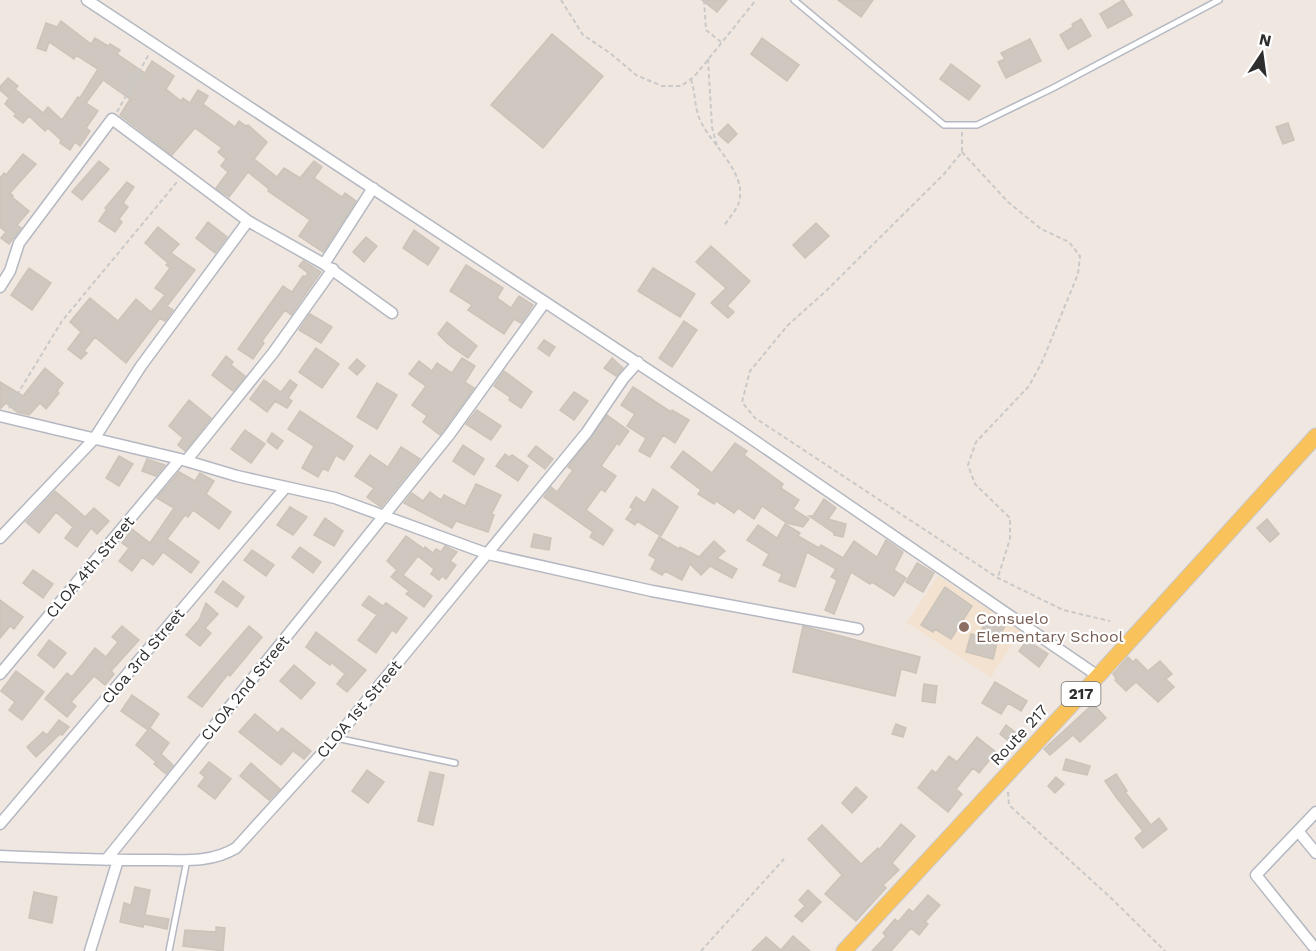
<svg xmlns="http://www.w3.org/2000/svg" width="1316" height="951" viewBox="0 0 1316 951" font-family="'Work Sans',sans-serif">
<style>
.education{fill:#f2e2cf}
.building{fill:#cfc8c1;stroke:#ccc3b9;stroke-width:1.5}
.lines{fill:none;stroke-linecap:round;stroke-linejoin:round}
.lane-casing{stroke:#b4b8c2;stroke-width:8}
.street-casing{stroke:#b4b8c2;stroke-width:13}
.primary-casing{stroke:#c9c9c9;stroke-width:17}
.path{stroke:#c9c9c9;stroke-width:2;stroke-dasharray:4.5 3;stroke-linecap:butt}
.lane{stroke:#fff;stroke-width:5}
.street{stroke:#fff;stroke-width:10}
.primary{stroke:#f9c25b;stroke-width:15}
.education-dot{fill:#8d6e63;stroke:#fff;stroke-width:2}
.labels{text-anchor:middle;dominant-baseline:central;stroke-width:4.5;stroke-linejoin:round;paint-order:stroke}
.shield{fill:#fff;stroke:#6d6d6d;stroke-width:1.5}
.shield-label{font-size:15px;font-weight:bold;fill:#2e2e2e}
.street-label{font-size:16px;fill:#2e2e2e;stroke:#fff}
.education-label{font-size:16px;fill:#785e54;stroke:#fff;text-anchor:start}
</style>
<rect width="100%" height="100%" fill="#f0e7e0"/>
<path class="education" d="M938,576L1022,630L991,677L907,623Z"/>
<path class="building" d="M702,0H727L717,12Z
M838,0H873L861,17Z
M1123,0L1132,15L1108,28L1100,14Z
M1081,19L1091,36L1068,49L1060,35L1073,27L1072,24Z
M61,21L91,44L95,38L108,46L110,44L120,50L117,54L145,73L152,61L174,76L166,89L181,101L183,98L190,103L198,90L208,96L203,104L235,127L239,121L246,126L248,125L267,142L254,159L277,177L284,168L300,178L314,161L322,167L314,178L342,197L345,193L356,201L323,252L299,236L310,220L268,191L269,189L248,172L229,197L216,188L228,172L221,166L226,159L218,152L222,148L195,128L172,155L120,115L130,99L103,80L86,103L98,111L86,128L90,131L80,146L75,142L70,150L60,143L61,140L48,128L45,131L29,116L23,123L14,116L16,114L5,104L9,98L0,90V87L8,78L18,86L15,89L43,113L48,107L62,120L78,97L80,98L98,69L76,55L74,59L49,42L46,51L37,48L46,23L57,27Z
M552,34L603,76L543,148L491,105Z
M762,38L799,65L787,81L751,54Z
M1030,39L1041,61L1006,78L998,62L1005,59L1001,53Z
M951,64L980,86L969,100L940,79Z
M1288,123L1294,140L1283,144L1276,127Z
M728,124L737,134L728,143L718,134Z
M23,154L36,164L10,193L13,196L12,197L29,211L17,225L21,228L9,244L1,238L6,232L0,227V178L4,173L6,175Z
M99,161L109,169L82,200L72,192Z
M127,182L134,187L123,203L128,207L119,219L122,222L115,232L99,221L107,209L105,208Z
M208,222L227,237L215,253L196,238Z
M816,223L829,236L805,258L793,245Z
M158,227L179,244L171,253L195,270L167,306L173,310L165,321L160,318L126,363L95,337L84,351L87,353L81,359L68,349L81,332L70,322L90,298L118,321L136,299L151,312L165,295L155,288L170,268L166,265L168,263L145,243Z
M414,230L439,248L428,265L403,248Z
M366,237L377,246L364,262L353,252Z
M711,246L750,281L727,306L734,312L728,318L711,303L726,288L696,262Z
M303,261L321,272L291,315L285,310L262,341L264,343L253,359L238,349L283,286L292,292L303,276L305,277L308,273L299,266Z
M466,265L503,288L497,298L511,308L519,296L533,305L521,323L514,319L504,334L468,310L472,305L450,291Z
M29,268L51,283L32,310L11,295Z
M653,268L695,294L680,317L638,291Z
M310,314L332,327L321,343L299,330Z
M684,321L697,330L672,367L659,358Z
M447,322L477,346L468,358L448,344L438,334Z
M544,340L555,347L549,356L538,348Z
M316,348L339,364L322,388L299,372Z
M226,356L233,362L231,365L245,376L233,391L212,375Z
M462,358L475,366L465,382L474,388L440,435L423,422L427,416L412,405L426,386L409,374L419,361L432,371L437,363L452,373Z
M612,358L623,368L616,376L604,368Z
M357,359L365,366L357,375L349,368Z
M45,368L63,383L57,391L59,393L46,409L40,403L29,415L17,412L6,403L0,409V382L23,396Z
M504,371L532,392L521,408L509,400L510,397L494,386Z
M264,380L281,392L290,380L297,385L288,398L292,401L287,408L275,401L267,412L250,399Z
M377,383L397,395L377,429L357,417Z
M633,387L671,412L672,410L689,420L675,443L663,435L650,457L639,451L646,438L627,426L635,414L621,405Z
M574,392L588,401L574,420L560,410Z
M189,400L211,418L185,451L178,445L183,438L169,426Z
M477,410L501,426L491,440L466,424Z
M300,411L353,446L344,460L336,455L328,471L323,468L318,477L302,468L314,446L288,429Z
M607,415L629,431L619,445L617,443L601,466L616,476L605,492L601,489L586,510L613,530L603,545L590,537L593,532L544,497L551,487L557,492L573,470L568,467Z
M245,430L265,444L251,463L231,449Z
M272,433L283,441L277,449L267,441Z
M735,443L747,451L744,455L783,484L781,488L799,500L793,509L809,519L803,527L787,523L762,506L754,519L738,508L734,513L716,501L714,504L698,494L701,490L671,467L683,451L712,473Z
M463,445L484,459L474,475L453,461Z
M536,446L553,459L545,469L528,456Z
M401,447L420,459L381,507L367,497L374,488L355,476L370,455L388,467Z
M505,454L509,457L512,455L528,466L518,481L496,466Z
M119,456L133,464L119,486L106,478Z
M147,459L165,465L156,476L142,471Z
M179,472L195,481L200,473L214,481L206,494L231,512L219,529L193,510L188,517L185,515L167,539L199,562L191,573L163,552L153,565L142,557L132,571L119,561L129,548L122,543L132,529L150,543L174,508L157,498Z
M476,484L501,495L491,515H494L488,532L456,521L452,528L404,503L412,493L423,501L430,492L441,500L444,495L465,506Z
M653,489L678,507L661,536L637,521L635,525L626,519L633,509L630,507L636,497L645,503Z
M55,491L85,517L94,508L109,521L97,534L91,528L77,547L65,538L73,527L56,512L39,533L26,522Z
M824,499L836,508L828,519L846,524L843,537L834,535V533L809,516H813Z
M290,507L307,517L293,535L277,525Z
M325,518L343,531L334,546L314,535Z
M1267,519L1279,534L1270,542L1257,528Z
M785,524L800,533L798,536L819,548L821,545L843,558L854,541L877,557L886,540L903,552L894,570L906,578L894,596L872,582L870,584L851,572L834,614L825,610L837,580L831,577L836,569L807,552L795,587L779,581L782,574L763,565L769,554L747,540L758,525L777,538Z
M534,534L551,538L549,550L531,547Z
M406,536L424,549L425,547L433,553L436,549L441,552L445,546L457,552L450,561L456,565L446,579L442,576L439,580L431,574L434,569L418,556L403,575L432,596L424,607L406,594L409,591L391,577L397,570L387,561Z
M659,537L679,549L680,547L699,557L714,541L725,551L717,558L737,569L732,578L710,566L701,575L690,564L682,580L665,571L662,575L651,569L656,559L649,555Z
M300,547L321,562L313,573L292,557Z
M252,550L274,565L266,576L244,560Z
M917,563L934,573L923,592L906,582Z
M33,570L53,584L43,598L23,583Z
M223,581L244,597L237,607L215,592Z
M945,587L972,606L951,639L935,629L933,632L921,625Z
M369,596L383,606L386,603L407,618L396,633L392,630L376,653L358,640L377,615L362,605Z
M0,600L23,617L14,629L10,626L0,638Z
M206,603L218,614L205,628L211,633L200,646L186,635L199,620Z
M990,615L1006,624L998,639L993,659L966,652L971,634L978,636Z
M122,626L139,640L111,671L114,674L105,685L94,676L71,702L76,706L67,717L45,699L67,673L72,677L95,648L106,657L118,642L112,637Z
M249,626L262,637L245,658L230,676L228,674L202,707L188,697Z
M803,626L920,657L916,673L901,669L895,696L793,672Z
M316,632L366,670L347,692L337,684L345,674L332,663L330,665L306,647Z
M49,640L66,653L54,668L38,655Z
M1027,640L1048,654L1039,667L1019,651Z
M1128,657L1133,662L1136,659L1148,671L1160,661L1172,674L1166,679L1174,687L1158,702L1136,682L1126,691L1115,680L1116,678L1113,674Z
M294,665L315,683L301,699L280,681Z
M16,671L44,692L22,720L9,710L15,702L1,691Z
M995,682L1027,701L1021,711L1008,703L1001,714L982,703Z
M924,684L937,686L935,703L922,701Z
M132,695L159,714L149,729L150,728L169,743L161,754L173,765L166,774L154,764L156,762L136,745L148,730L121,711Z
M1093,704L1106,718L1080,742L1073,735L1050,755L1044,749Z
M255,714L278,733L282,728L311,751L304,759L293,751L281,765L239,732Z
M59,720L69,727L62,735L60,734L36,757L27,747L43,732L47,735Z
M896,724L906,728L903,737L892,734Z
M1006,725L1019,735L1012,744L1000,734Z
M977,737L996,752L979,773L973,768L956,789L962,794L948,812L918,788L932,770L936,773L949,756L957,762Z
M1066,759L1090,766L1087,775L1063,770Z
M209,762L231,779L215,799L198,786L205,777L200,773Z
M251,763L280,789L269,800L240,776Z
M367,770L384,782L368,803L352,791Z
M430,772L444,775L433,825L418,821Z
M1116,774L1127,791L1125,792L1151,825L1159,818L1167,829L1143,848L1135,838L1143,831L1116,797L1105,781Z
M1056,777L1064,784L1055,793L1048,786Z
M856,787L867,797L852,813L842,803Z
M901,824L915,836L892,863L899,870L883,885L886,888L856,921L825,894L842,875L808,839L822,825L861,864L878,848L879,850Z
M135,887L150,890L145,915L169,919L167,929L144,924L143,927L120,922L124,903L131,905Z
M808,890L821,902L802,922L795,916L805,906L799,900Z
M34,892L57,897L52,923L29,918Z
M928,895L940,905L925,922L928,924L919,935L911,928L891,951H872L886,936L883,933L895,919L898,922L909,909L913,912Z
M216,927L225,928L223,951L183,946L185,930L216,932Z
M793,936L810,951H752L766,937L781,950Z"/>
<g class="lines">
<defs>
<path id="lane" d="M794,0L944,125H977L1053,88L1219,0
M336,738L455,763
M169,951L187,860"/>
<path id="street" d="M87,0L736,428L1098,676
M373,188L324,264L392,313
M0,287L10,271L19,243L112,119L248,221L324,264
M0,416L180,459L237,476L335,498L488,554L652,591L858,629
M186,461L273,353L333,269
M0,538L94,439L141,366L248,221
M0,674L180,459
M0,824L285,488
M1298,831L1316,853
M0,856C48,858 96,860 145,860C175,859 208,865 236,848L336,738L587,432L623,379L638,362
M106,860L449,435L545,302
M1313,946L1256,875L1316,812
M90,951L118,860"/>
<path id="primary" d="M844,951L1098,676L1316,436"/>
</defs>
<use href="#lane" class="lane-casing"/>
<use href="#street" class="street-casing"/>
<use href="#primary" class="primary-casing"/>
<path class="path" d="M561,0L583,35L610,53L636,75L662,86H681L694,77L756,0
M704,0L706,30L721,42
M708,59L712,127L717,146
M691,79C696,95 694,110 702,124C714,147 747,174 739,202C737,210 728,219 724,226
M117,112L149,54
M962,132V152L944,174L827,290L788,325L750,371L742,402L755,418L998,578L1063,610L1110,621
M962,152L1008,202L1041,229L1069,242L1080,256L1078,274L1042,362L1029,386L976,442L968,465L975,484L1010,518V539L998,577
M9,408L62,321L177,182
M1008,792L1009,805L1111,898L1165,951
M701,951L784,859"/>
<use href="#lane" class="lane"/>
<use href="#street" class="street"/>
<use href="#primary" class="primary"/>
</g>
<circle class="education-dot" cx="964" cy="627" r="6"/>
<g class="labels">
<rect class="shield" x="1061.5" y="682" width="39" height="24" rx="4.5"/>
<g class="shield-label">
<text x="1081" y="694">217</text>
</g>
<g class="street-label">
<text transform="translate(90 567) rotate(-50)">CLOA 4th Street</text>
<text transform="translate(143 656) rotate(-50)">Cloa 3rd Street</text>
<text transform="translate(245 688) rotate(-51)">CLOA 2nd Street</text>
<text transform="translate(359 709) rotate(-50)">CLOA 1st Street</text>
<text transform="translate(1019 735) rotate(-47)">Route 217</text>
</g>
<g class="education-label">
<text x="976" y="618">Consuelo<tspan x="976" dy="18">Elementary School</tspan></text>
</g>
</g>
<g transform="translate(1262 54) rotate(13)" stroke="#ffffff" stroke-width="4.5" paint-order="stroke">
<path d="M0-4.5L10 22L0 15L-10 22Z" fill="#2e2e2e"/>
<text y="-9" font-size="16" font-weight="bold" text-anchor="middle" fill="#2e2e2e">N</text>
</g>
</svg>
